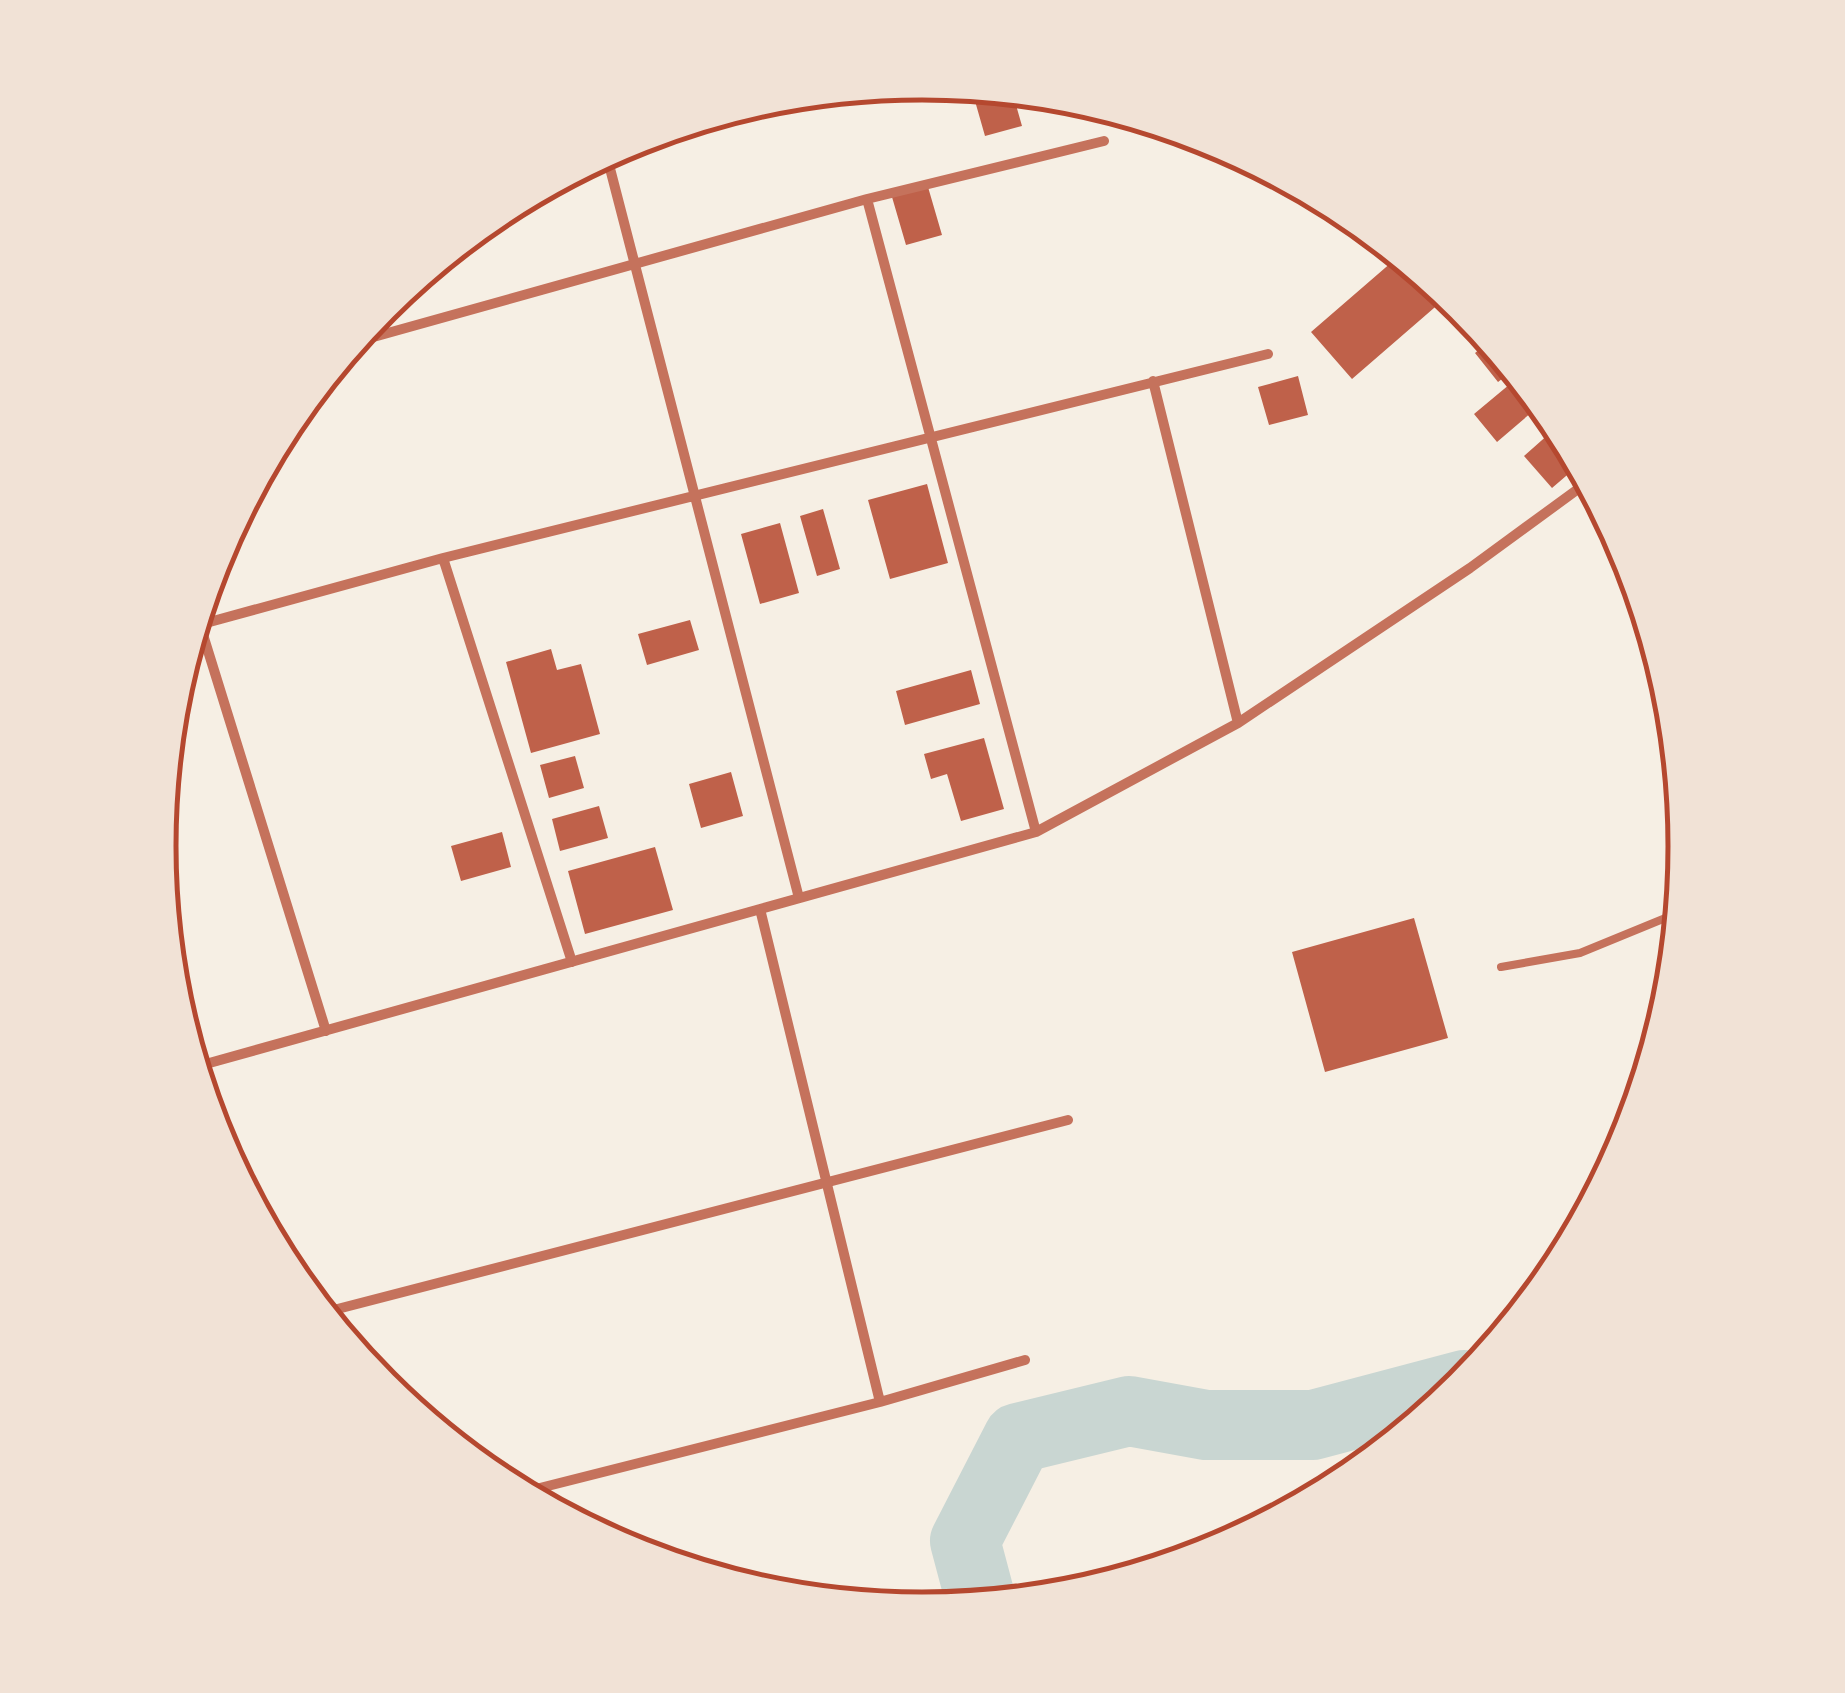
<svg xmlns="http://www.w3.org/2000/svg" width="1845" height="1693" viewBox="0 0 1845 1693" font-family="'Fira Sans Condensed',sans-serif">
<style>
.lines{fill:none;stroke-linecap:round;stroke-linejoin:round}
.river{stroke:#c9d6d2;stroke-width:70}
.building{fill:#bf614a}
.service{stroke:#c5725c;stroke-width:8}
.minor{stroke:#c5725c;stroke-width:10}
.rim{fill:none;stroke:#b5482f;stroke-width:5}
</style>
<rect width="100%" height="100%" fill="#f6efe4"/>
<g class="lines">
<path class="river" d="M982,1605L965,1541L1018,1438L1129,1411L1206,1425H1313L1464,1385"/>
</g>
<path class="building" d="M971,87L1012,91L1022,126L985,136Z
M928,187L942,235L906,245L892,197Z
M1400,255L1449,295L1352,379L1311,332Z
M1491,340L1515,369L1498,382L1475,353Z
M1298,376L1308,415L1269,425L1258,387Z
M1516,379L1539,406L1497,442L1474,414Z
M1559,425L1580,464L1552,488L1524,456Z
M927,484L948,563L890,579L868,500Z
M823,509L840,569L817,576L800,516Z
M780,523L799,593L760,604L741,534Z
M690,620L699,650L647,665L638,634Z
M551,649L557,670L581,664L600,734L531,753L506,662Z
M971,670L980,704L905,725L896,691Z
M984,738L1004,809L961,821L947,774L931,779L924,754Z
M575,756L584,788L549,798L540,765Z
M731,772L743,816L701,828L689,784Z
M599,806L608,838L560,851L552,819Z
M502,832L511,867L461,881L451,846Z
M655,847L673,910L585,934L568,871Z
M1414,918L1448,1038L1325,1072L1292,952Z"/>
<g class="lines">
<path class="service" d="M1501,967L1580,953L1680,912"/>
<path class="minor" d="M606,153L799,898
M867,199L1036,832
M352,343L867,199L1104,141
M1153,381L1238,723
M443,558L572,962
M200,625L326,1031
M195,626L443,558L1268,354
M760,909L880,1402
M195,1067L1036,832L1238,723L1470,568L1589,481
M322,1313L1068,1120
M520,1493L880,1402L1025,1360"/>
</g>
<path d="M0 0H1845V1693H0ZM176 846a746 746 0 1 1 1492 0a746 746 0 1 1-1492 0Z" fill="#f1e2d6" fill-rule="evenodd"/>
<path class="rim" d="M176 846a746 746 0 1 1 1492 0a746 746 0 1 1-1492 0Z"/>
</svg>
